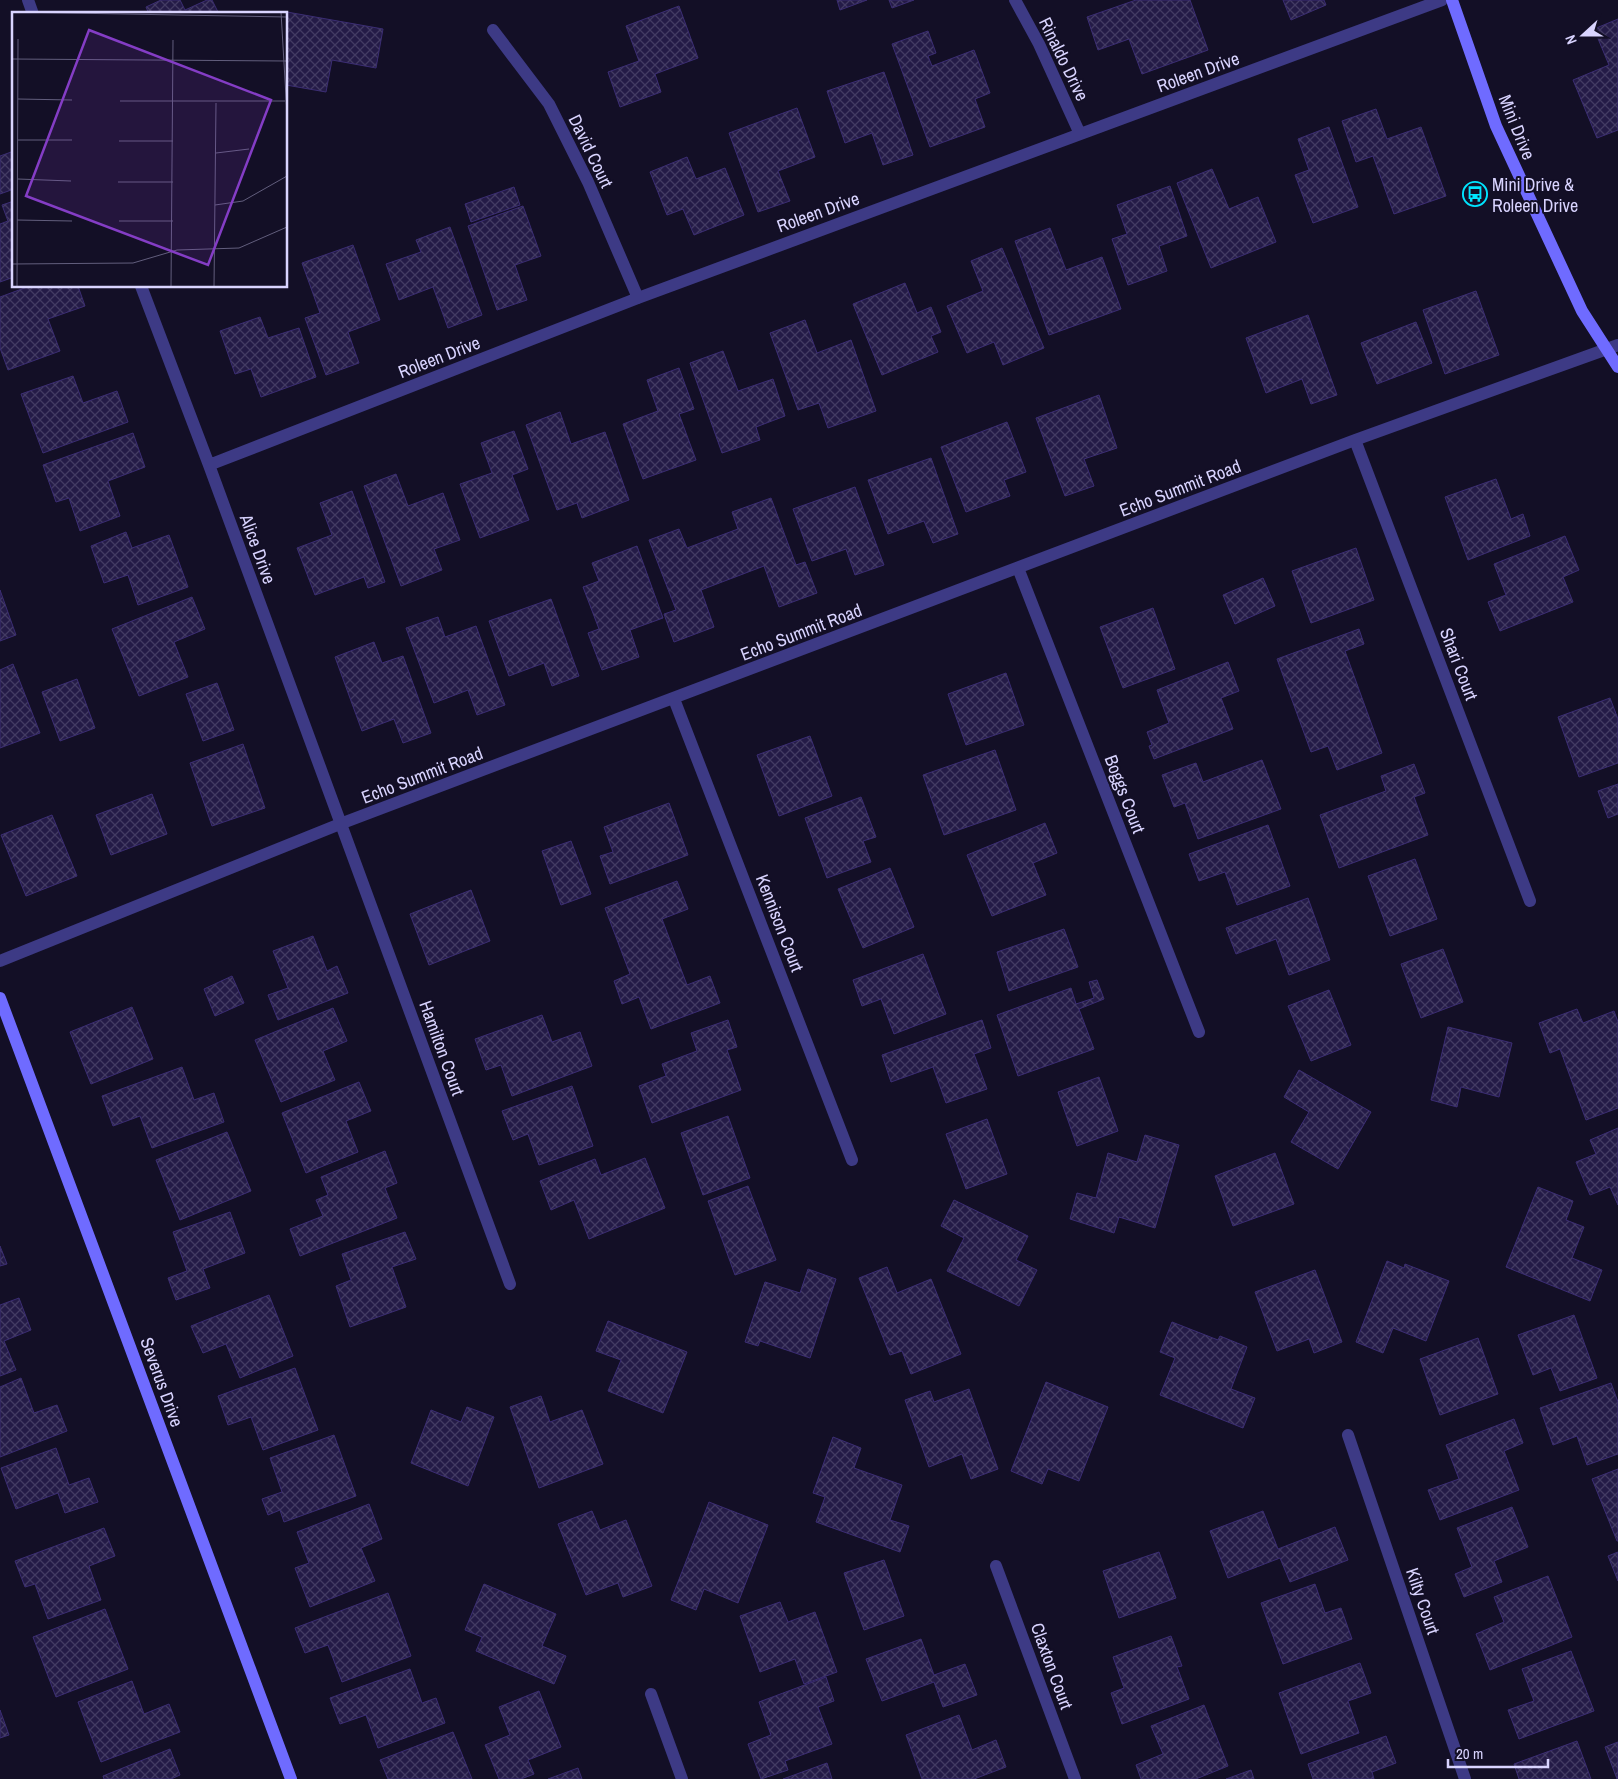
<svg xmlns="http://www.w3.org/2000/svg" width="1618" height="1779" viewBox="0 0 1618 1779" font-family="'Archivo Narrow',sans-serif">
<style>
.building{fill:url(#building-cross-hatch);stroke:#3b2d73}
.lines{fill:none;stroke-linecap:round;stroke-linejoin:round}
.street{stroke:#3d3a85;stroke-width:12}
.secondary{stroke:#6f6bff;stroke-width:12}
.labels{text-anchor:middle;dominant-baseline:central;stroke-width:4;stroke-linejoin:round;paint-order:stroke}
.street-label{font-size:18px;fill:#d9d4ff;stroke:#130f26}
.poi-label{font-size:18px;fill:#d9d4ff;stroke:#130f26;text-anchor:start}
.inset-road{fill:none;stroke:#625e7d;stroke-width:1}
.view{fill:#843dc5;fill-opacity:0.15;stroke:#843dc5;stroke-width:2.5}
.inset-edge{fill:none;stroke:#d9d4ff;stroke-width:2.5}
</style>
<defs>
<pattern id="building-cross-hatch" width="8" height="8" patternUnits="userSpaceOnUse" patternTransform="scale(1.25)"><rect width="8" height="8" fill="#241b47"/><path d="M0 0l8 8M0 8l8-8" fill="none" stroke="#433b63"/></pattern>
</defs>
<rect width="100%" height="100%" fill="#130f26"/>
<path class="building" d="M161,0H180L185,10L207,0H212L219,14H149L146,7Z
M837,0H867L840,10Z
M889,0H914L892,8Z
M1136,0H1190L1208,50L1142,74L1129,39L1098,50L1087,17Z
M1283,0H1324L1326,5L1291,20Z
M679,6L698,58L655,74L661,92L620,107L608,72L639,61L626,26Z
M287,12L383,29L376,68L332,60L326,92L286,85Z
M1618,19V130L1597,138L1573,80L1609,65L1594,29Z
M928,31L936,53L928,56L932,66L974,50L990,93L975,99L985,127L930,147L892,44Z
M884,72L913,155L883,165L872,133L845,143L827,91Z
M797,108L815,157L778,171L790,201L758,212L729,133Z
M1376,109L1387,139L1421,127L1446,196L1394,214L1373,156L1356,162L1342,121Z
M1329,127L1358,207L1313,223L1295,175L1309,170L1298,139Z
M14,151V189L0,194V156Z
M687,157L696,179L725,168L744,215L694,235L683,209L667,215L650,172Z
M1212,169L1229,209L1258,197L1276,242L1211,268L1177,183Z
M1170,186L1187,236L1159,246L1167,271L1128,285L1112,239L1127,234L1117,205Z
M514,187L520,205L471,222L465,204Z
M14,201V277L0,282V224L8,221L2,205Z
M523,206L541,256L515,265L527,300L497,310L468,226Z
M450,227L482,315L448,328L433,287L399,300L386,264L421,252L416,240Z
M1050,228L1066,270L1102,257L1121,309L1049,335L1015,241Z
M353,245L380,320L348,332L359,363L326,375L305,318L320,313L302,263Z
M1002,248L1044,348L1003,365L994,342L967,353L947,306L983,291L971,261Z
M905,283L917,313L931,307L941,332L931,336L938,352L882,375L853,304Z
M30,286H78L85,306L48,319L60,351L8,370L0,348V297Z
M1476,291L1499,355L1445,374L1423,310Z
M1308,315L1337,395L1311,404L1302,379L1266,393L1246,338Z
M260,317L268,338L299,328L316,377L261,397L251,369L235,374L220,331Z
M805,320L817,353L851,340L876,411L828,428L819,403L798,410L770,333Z
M1416,322L1432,363L1377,384L1361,343Z
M723,351L738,391L773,379L785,416L756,427L760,440L722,453L690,363Z
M679,368L694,409L679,414L696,460L643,479L623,424L658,411L647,380Z
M73,376L83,403L117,391L128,422L43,453L21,394Z
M1099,395L1117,448L1084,459L1094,486L1065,496L1036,418Z
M560,412L571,444L605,432L629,500L582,518L577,503L557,510L526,425Z
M1007,422L1026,472L1004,480L1010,496L966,512L941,447Z
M514,431L528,469L512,475L529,520L480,538L460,484L492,473L481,443Z
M133,433L145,467L108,481L120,516L80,531L69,498L56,502L43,465Z
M931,458L958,534L933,543L924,521L888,534L868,480Z
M396,474L408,506L443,493L460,540L434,549L442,570L401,586L364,486Z
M1496,479L1511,519L1523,514L1530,536L1468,560L1445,497Z
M855,487L884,565L855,575L846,549L812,561L793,509Z
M352,491L385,582L368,588L364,577L315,595L297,548L332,535L320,503Z
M771,498L796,565L805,562L817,593L779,607L764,566L701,590L714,627L674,642L664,614L676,610L649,540L679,529L687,548L738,529L732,512Z
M126,532L132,548L169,535L188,587L138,605L128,575L104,583L91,546Z
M1565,536L1579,570L1563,577L1573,602L1500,631L1488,602L1506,595L1494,564Z
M637,546L663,618L630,630L639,657L602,670L588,633L599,629L583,587L599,581L592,563Z
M1356,548L1374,600L1311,623L1292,571Z
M1263,578L1275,606L1235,624L1223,595Z
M0,590L16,635L0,641Z
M192,597L205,629L174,642L188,677L139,696L112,629Z
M551,599L579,676L552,686L544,663L509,676L489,621Z
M1153,608L1175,669L1123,688L1100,627Z
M438,617L445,637L476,626L505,705L477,715L468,690L434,703L406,628Z
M1359,629L1364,644L1345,651L1382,753L1337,770L1328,746L1311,752L1277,659Z
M374,642L382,663L403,656L431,733L403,743L394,719L362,731L335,657Z
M1228,662L1239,691L1221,698L1233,729L1154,759L1149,746L1152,745L1147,732L1169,723L1157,690Z
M13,664L40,733L0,748V670Z
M1006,673L1024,725L966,745L948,694Z
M77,679L95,728L60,741L42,692Z
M217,683L234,730L203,741L186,694Z
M1610,698L1618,719V763L1579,777L1558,717Z
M810,736L832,796L779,816L757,755Z
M243,744L265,808L212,826L190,763Z
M995,750L1016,810L944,835L923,775Z
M1262,760L1281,809L1198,839L1185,803L1174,807L1162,775L1196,763L1203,782Z
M1414,764L1425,793L1414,797L1428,835L1339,868L1320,815L1386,791L1381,776Z
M1618,784V814L1608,818L1598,791Z
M152,794L167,834L111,855L96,815Z
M861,797L876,837L863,841L871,862L827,878L805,818Z
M669,803L688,855L610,884L600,856L613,852L604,827Z
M52,815L77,876L26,896L1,835Z
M1045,823L1057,853L1033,863L1046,895L992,916L967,855Z
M1268,825L1290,886L1237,905L1225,872L1199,881L1189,854Z
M571,841L591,894L561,905L542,851Z
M1415,859L1437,919L1390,936L1368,876Z
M890,868L914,927L863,948L838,889Z
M677,881L688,909L662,919L687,985L710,976L720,1003L651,1029L639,997L622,1004L614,981L630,974L605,908Z
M471,890L490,941L429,965L410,914Z
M1308,898L1330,960L1289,975L1276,939L1236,954L1226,928Z
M1064,929L1078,967L1009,991L997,952Z
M313,936L327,971L337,966L348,993L278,1020L268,995L288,988L273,951Z
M1443,949L1463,1002L1421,1018L1401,964Z
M923,954L946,1014L894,1034L881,999L862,1006L853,980Z
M232,976L244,1003L215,1016L204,989Z
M1097,980L1104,999L1079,1009L1094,1049L1018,1076L997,1015L1071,988L1076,1004L1094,998L1089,982Z
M1329,990L1351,1045L1311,1061L1288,1006Z
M132,1007L153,1059L91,1084L70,1032Z
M333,1008L347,1041L323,1051L335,1080L281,1102L255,1040Z
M1577,1009L1583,1023L1614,1011L1618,1022V1108L1586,1120L1560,1049L1550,1053L1539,1023Z
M542,1015L552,1042L580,1032L592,1066L512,1096L501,1065L486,1070L475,1039Z
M728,1020L737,1047L727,1050L741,1090L652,1123L639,1086L666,1076L662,1064L697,1051L691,1033Z
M982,1020L991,1048L974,1054L987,1089L946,1103L933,1067L891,1082L882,1055Z
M1448,1027L1512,1043L1499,1097L1461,1087L1457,1107L1431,1100Z
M182,1067L194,1100L214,1093L224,1122L152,1148L140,1116L113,1126L102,1096Z
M1299,1070L1371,1112L1338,1169L1291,1142L1309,1112L1284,1097Z
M1099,1077L1118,1131L1077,1146L1058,1092Z
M359,1082L371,1111L346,1121L358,1152L306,1173L282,1113Z
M572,1086L593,1146L539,1165L528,1134L513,1140L502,1111Z
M728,1116L750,1178L703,1195L681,1133Z
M987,1119L1007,1174L966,1189L946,1134Z
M1618,1128V1205L1610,1187L1590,1195L1576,1162L1596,1154L1590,1140Z
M227,1132L251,1191L180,1220L156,1160Z
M1145,1135L1179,1145L1155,1228L1119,1217L1114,1233L1070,1219L1077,1193L1096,1198L1108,1153L1137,1162Z
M385,1151L397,1183L385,1188L397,1218L300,1256L290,1229L323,1216L316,1200L328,1195L321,1177Z
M1275,1153L1294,1204L1233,1226L1215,1176Z
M645,1158L665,1208L589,1239L574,1200L551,1210L540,1181L595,1159L601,1175Z
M748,1186L776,1260L735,1275L708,1201Z
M1538,1187L1573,1201L1566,1220L1584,1227L1572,1258L1602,1270L1590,1301L1506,1267Z
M954,1200L1028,1236L1016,1260L1037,1270L1019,1306L947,1271L964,1238L941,1226Z
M230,1212L245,1253L203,1269L210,1288L176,1300L168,1278L187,1271L173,1232Z
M405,1232L416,1259L392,1267L406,1307L350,1327L336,1286L351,1280L342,1254Z
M0,1246L7,1264L0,1266Z
M1387,1261L1404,1268L1405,1264L1449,1281L1426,1341L1393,1328L1383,1353L1356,1342Z
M887,1267L897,1293L931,1279L961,1354L911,1374L902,1351L890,1355L859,1278Z
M808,1269L836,1279L810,1358L760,1341L758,1346L745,1342L765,1282L800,1293Z
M1315,1270L1342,1342L1314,1353L1309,1339L1277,1351L1255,1292Z
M269,1295L293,1356L240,1378L226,1344L203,1353L191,1326Z
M19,1298L31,1330L4,1341L16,1370L0,1376V1305Z
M1574,1315L1597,1378L1560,1391L1551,1368L1533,1375L1518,1335Z
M608,1321L687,1352L663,1413L608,1391L621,1360L596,1351Z
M1172,1322L1218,1340L1220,1336L1247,1347L1231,1389L1255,1398L1243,1428L1160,1395L1175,1358L1160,1352Z
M1478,1338L1498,1394L1440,1415L1420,1359Z
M295,1368L318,1430L263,1450L251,1417L228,1425L218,1396Z
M21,1378L34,1413L57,1405L67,1431L0,1457V1387Z
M1046,1382L1108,1407L1079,1481L1048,1469L1042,1484L1011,1471Z
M1611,1383L1618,1402V1454L1587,1465L1577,1436L1553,1445L1540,1408Z
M969,1389L998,1469L971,1479L962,1454L929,1467L905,1400L930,1391L934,1402Z
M541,1396L550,1422L582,1410L603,1464L539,1488L510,1407Z
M467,1407L494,1417L468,1486L411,1463L431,1410L461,1422Z
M1514,1419L1523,1443L1504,1451L1519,1490L1440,1520L1428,1490L1459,1479L1446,1445Z
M334,1435L356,1496L284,1522L280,1510L268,1515L262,1499L282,1492L270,1458Z
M833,1437L861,1448L854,1468L902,1485L890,1520L909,1526L900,1552L816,1522L825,1497L813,1493Z
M56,1448L69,1485L89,1478L98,1502L65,1513L58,1493L16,1509L1,1468Z
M1618,1469V1541H1617L1592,1479Z
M709,1502L768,1525L738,1603L704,1589L696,1610L671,1600Z
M369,1504L382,1539L361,1548L375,1581L310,1607L295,1568L309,1563L297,1532Z
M1512,1507L1528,1547L1494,1561L1502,1582L1464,1597L1455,1574L1472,1567L1457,1528Z
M592,1511L600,1530L626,1520L652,1586L623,1597L618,1583L586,1595L558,1524Z
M1263,1511L1278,1549L1335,1527L1348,1560L1290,1582L1280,1558L1228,1578L1210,1531Z
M104,1528L115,1556L89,1566L101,1600L48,1619L35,1584L25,1587L15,1561Z
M1159,1552L1176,1598L1119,1618L1103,1571Z
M1618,1552V1581L1608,1556Z
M884,1560L904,1616L864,1630L844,1573Z
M1548,1576L1572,1637L1490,1670L1476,1634L1504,1622L1494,1597Z
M484,1584L556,1614L542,1646L566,1656L554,1684L476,1651L482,1637L465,1630Z
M1315,1584L1325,1613L1341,1608L1352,1639L1283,1664L1261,1603Z
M388,1593L411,1656L342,1682L328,1645L305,1653L295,1628Z
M780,1602L788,1622L815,1612L837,1672L804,1684L795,1659L760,1672L740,1616Z
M105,1609L128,1669L56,1697L33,1637Z
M1171,1636L1182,1666L1177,1667L1189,1699L1122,1724L1111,1693L1124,1688L1113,1657Z
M921,1639L934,1675L965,1664L977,1695L943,1707L934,1682L882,1701L866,1659Z
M1571,1651L1594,1711L1519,1739L1508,1710L1534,1701L1522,1669Z
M1360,1663L1371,1693L1348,1701L1359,1733L1301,1754L1279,1693Z
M410,1669L422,1703L436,1698L445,1723L378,1748L366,1715L340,1724L330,1698Z
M826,1677L834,1701L818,1707L832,1744L785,1761L788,1770L761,1779L748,1744L771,1735L759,1702Z
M132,1681L144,1714L169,1704L180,1732L101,1762L78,1702Z
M539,1691L561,1747L528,1760L534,1774L521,1779H499L485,1745L510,1735L499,1707Z
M1204,1705L1228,1766L1196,1779H1141L1136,1765L1163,1754L1151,1726Z
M0,1710L9,1735L0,1738Z
M959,1715L972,1750L996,1740L1006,1767L974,1779H922L906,1735Z
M453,1732L472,1779H388L380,1760Z
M1386,1736L1396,1763L1372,1772L1374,1779H1313L1308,1764Z
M1577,1741L1591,1779H1519L1514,1764Z
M1618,1742V1779H1617L1605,1747Z
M170,1749L180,1775L171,1779H104L103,1776Z
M827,1763L832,1779H783Z
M578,1768L582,1779H548Z
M1251,1770L1254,1779H1226Z"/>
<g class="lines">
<path class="street" d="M28,0L33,14
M1015,0L1039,44L1080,134
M493,30L549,104L588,182L638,298
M141,286L209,465L510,1284
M1355,440L1530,901
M209,465L638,298L1442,0
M1018,568L1199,1032
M674,699L852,1160
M0,961L340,824L1355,440L1618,345
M1348,1435L1465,1779
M996,1566L1075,1779
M651,1694L682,1779"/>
<path class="secondary" d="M1452,0L1496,126L1582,311L1618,367
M0,998L291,1779"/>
</g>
<defs>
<symbol id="bus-ring" viewBox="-11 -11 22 22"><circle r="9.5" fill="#130f26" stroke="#00e5ff" stroke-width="1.5"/><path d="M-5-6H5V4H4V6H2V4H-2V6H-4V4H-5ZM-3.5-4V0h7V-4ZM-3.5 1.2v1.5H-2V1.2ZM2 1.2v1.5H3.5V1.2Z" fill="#00e5ff"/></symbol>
</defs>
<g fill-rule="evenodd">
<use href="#bus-ring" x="1461" y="180" width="28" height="28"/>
</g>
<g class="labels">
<g class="street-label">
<text transform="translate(1064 59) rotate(64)">Rinaldo Drive</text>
<text transform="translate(1198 72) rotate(-20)">Roleen Drive</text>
<text transform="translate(1517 127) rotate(68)">Mini Drive</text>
<text transform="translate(591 151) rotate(64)">David Court</text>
<text transform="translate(818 212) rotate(-20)">Roleen Drive</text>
<text transform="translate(439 357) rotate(-21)">Roleen Drive</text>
<text transform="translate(1180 488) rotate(-21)">Echo Summit Road</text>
<text transform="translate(258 549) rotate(70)">Alice Drive</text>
<text transform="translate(801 632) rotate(-21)">Echo Summit Road</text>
<text transform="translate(1459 664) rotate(69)">Shari Court</text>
<text transform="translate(422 775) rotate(-21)">Echo Summit Road</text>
<text transform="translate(1125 794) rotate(69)">Boggs Court</text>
<text transform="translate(780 923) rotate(69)">Kennison Court</text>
<text transform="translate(442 1048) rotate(70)">Hamilton Court</text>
<text transform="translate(162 1382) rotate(70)">Severus Drive</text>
<text transform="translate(1423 1601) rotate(71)">Kilty Court</text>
<text transform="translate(1052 1666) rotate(70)">Claxton Court</text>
</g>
<g class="poi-label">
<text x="1492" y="184">Mini Drive &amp;<tspan x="1492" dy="21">Roleen Drive</tspan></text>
</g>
</g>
<g transform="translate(12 12)">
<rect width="275" height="275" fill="#130f26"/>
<path class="inset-road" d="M1,0L275,5M269,0L275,102M0,47L275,49M6,87L60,88M108,89H273M6,128H60M107,129H161M204,141L237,137M6,167L59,169M106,170H161M203,193L231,189L275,164M5,208L60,209M107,209H161M0,252L121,251L165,238L227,236L275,215M5,275L6,27M159,275L161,28M202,275L204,91"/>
<path class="view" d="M77,18L259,88L196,253L14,184Z"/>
<rect width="275" height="275" class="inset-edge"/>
</g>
<g transform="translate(1583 35) rotate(249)" stroke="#130f26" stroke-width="4" paint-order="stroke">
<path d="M0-4L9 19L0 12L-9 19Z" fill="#d9d4ff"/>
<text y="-8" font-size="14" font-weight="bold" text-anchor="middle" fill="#d9d4ff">N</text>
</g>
<path d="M1448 1759v8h100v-8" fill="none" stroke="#d9d4ff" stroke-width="2.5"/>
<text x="1456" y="1759" font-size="15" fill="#d9d4ff" stroke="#130f26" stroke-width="4" paint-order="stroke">20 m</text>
</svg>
